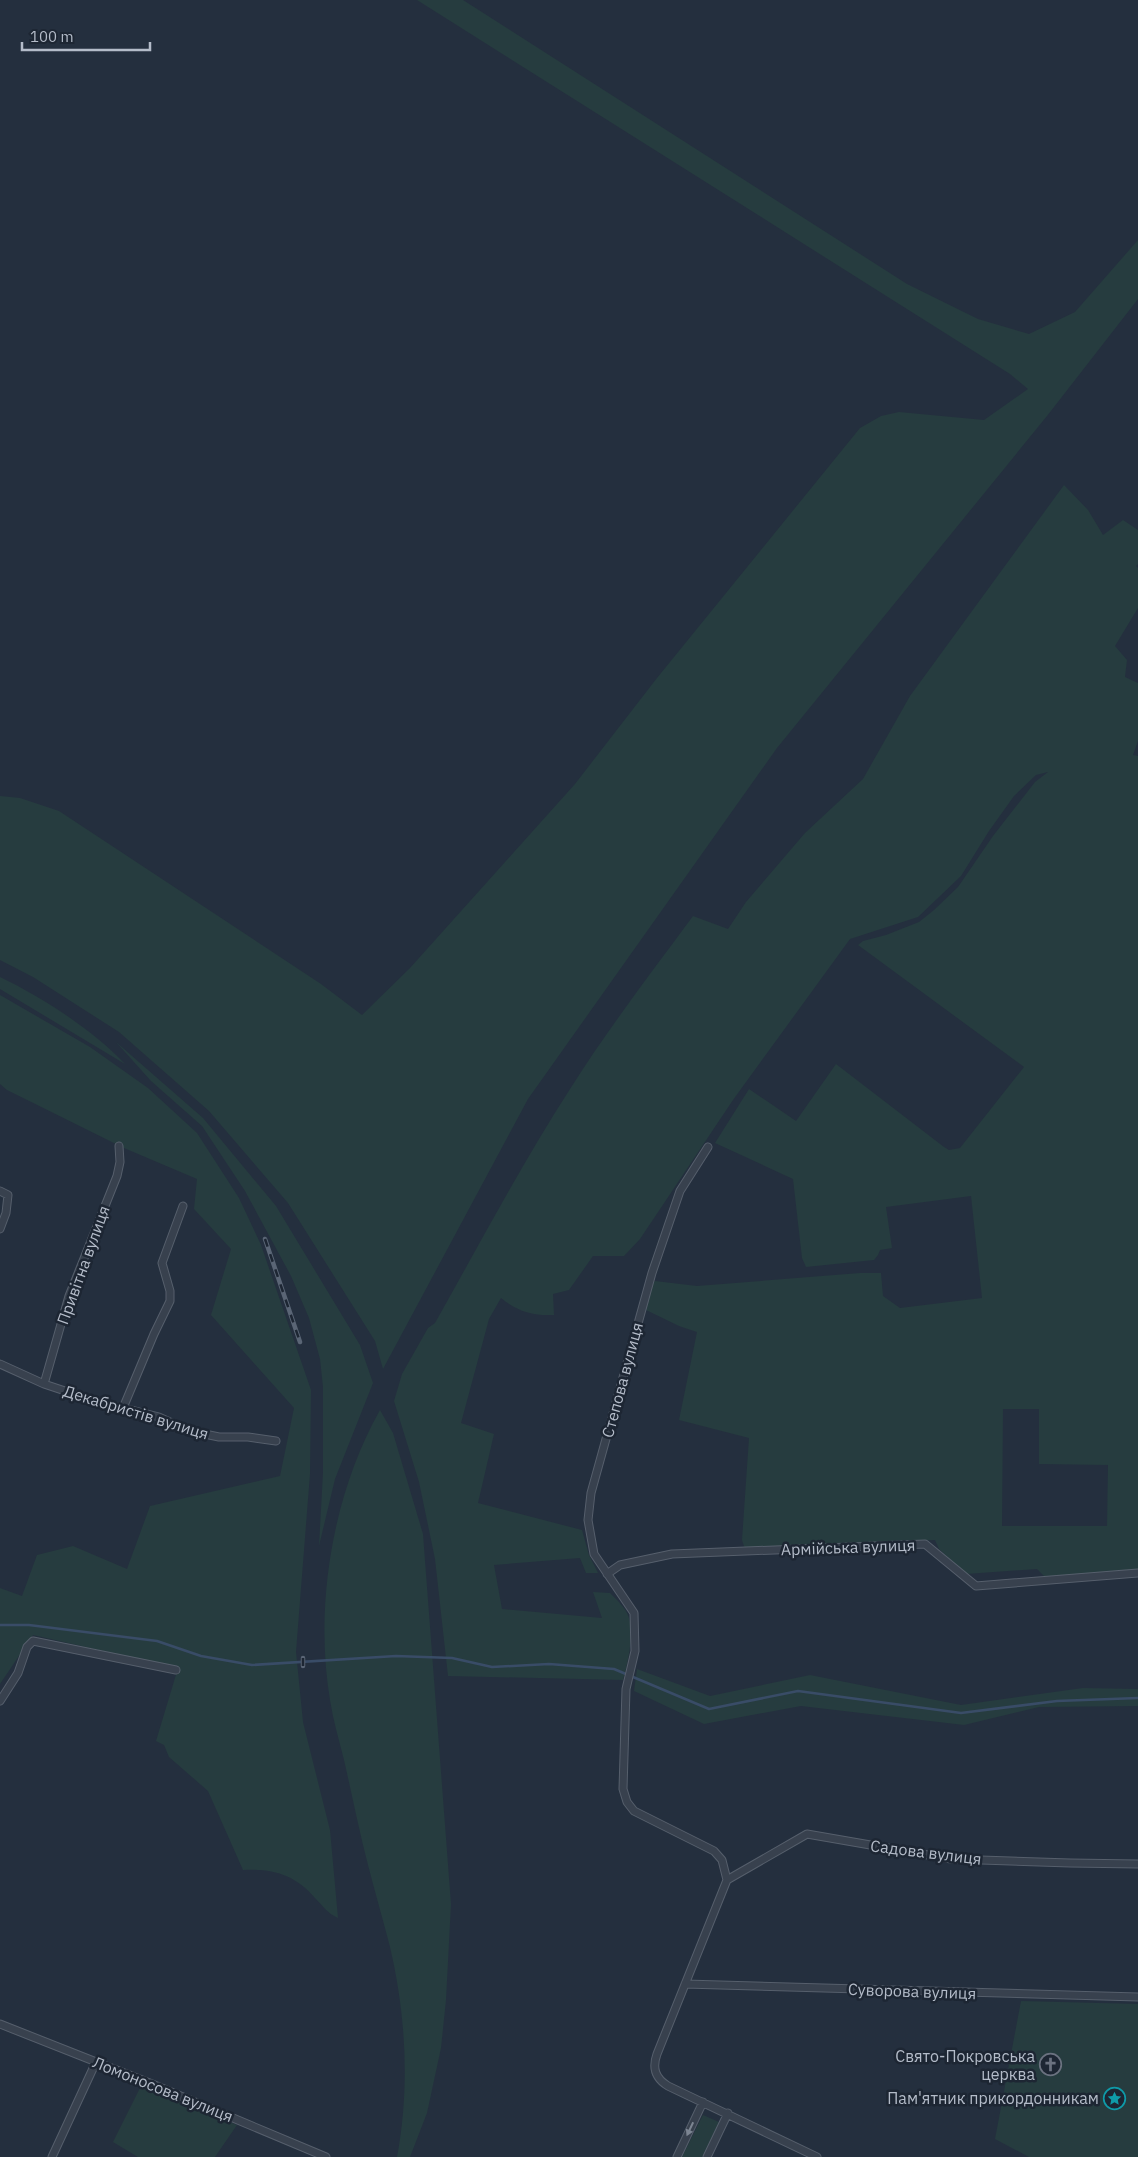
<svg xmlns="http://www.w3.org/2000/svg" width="1138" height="2157" viewBox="0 0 1138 2157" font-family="'IBM Plex Sans',sans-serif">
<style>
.green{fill:#263c3f;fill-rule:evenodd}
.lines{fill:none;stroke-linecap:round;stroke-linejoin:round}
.stream{stroke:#394c67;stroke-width:2.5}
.minor-casing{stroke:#565f6c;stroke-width:9}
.minor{stroke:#38414e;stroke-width:7}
.rail-casing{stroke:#5a6575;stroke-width:4.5}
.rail{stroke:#1d2633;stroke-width:2.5;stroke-dasharray:8;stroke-linecap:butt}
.oneway{fill:#7c8592}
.labels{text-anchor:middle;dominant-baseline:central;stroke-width:5;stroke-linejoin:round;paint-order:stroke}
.street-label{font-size:16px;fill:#b4bcc9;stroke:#1d2633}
.poi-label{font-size:16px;fill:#b4bcc9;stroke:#1d2633;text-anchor:end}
</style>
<rect width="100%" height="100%" fill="#242f3e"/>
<path class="green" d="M417,0H463L907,284L978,319L1029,334L1075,312L1138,240V299L1047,416L777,748L528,1099L383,1369L375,1341L288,1203L209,1111L119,1032L33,977L0,960V796L20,798L59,811L321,984L362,1015L410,968L575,784L657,678L860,428L881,416L899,412L984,420L1028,389L1010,374Z
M1064,485L1088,510L1103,535L1123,520L1138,530V564L1136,566L1138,568V608L1115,646L1127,660L1125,677L1138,683V741L1133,755L1138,756V1571L1047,1579L1037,1569L966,1574L939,1549L935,1540L745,1549L742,1540L749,1438L679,1420L697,1332L679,1326L646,1310L651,1286L655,1281L697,1286L860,1273H881L883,1296L900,1308L982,1298L971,1196L886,1207L892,1248L880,1250L878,1255L874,1260L806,1267L802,1258L793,1179L715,1143L749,1089L796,1121L836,1064L944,1147L949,1150L960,1148L1024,1067L858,945L863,941L886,935L919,922L934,910L958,887L993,836L1035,782L1048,772L1036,775L1014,796L989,831L961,876L918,917L850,939L733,1100L640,1239L624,1256H593L569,1290L553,1294L554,1315C532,1316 517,1311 501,1298L489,1319L461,1423L494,1434L478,1503L582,1530L589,1555L598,1573H586L580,1558L494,1565L502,1609L602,1618L593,1592L610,1593C617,1600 626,1608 629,1618C634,1636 628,1662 623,1680L448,1676L435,1559L419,1482L394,1401L402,1374L428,1328L435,1323C479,1245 521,1165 570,1089C608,1029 651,973 693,916L728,929L746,902L805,833L863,779L910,696ZM1003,1409H1039V1464L1108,1465L1107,1526H1002Z
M0,977C42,997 93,1030 125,1064L0,989Z
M0,995L90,1047L148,1088L197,1133L239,1198L261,1245L311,1390L310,1474L296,1652L303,1722L330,1830L338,1918C327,1913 323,1906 315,1898C296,1875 272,1868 243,1870L208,1791L169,1757L164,1745L156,1741L178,1668L33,1635L0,1684V1588L22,1596L37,1555L73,1546L127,1569L150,1506L280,1476L294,1408L211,1315L231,1249L194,1209L197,1179L124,1148L7,1090L0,1084Z
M116,1042L203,1118L276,1206L360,1345L373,1383L335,1479L319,1546L323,1472V1387L320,1359L309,1318L291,1276L245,1191L202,1126L151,1081Z
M380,1410L393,1433L423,1534L451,1904L446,2000L441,2048L427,2113L410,2157H397C410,2088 406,2015 390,1947C383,1920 375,1892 368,1865C359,1830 352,1795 344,1760C339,1740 333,1720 330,1700C314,1605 333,1493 380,1410Z
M637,1669L710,1696L810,1675L961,1705L1083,1688L1138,1689V1706L1039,1707L964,1725L801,1706L704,1724L634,1691Z
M1021,2001L1138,2004V2157H1029L995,2139Z
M141,2086L237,2125L215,2157H138L113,2142Z
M703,2115L719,2122L702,2157H682Z"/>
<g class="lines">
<path class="stream" d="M0,1625H29L157,1641L201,1656L252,1665L396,1656L452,1658L492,1667L549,1664L614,1669L709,1709L798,1691L961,1713L1057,1701L1138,1698"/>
<defs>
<path id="minor" d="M708,1147L680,1191L652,1273L591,1493L588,1520L594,1554L634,1613L635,1651L626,1689L623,1789L627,1802L634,1811L714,1851L722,1860L727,1880L657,2054C652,2068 655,2078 668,2086L817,2157
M0,1191L8,1195L6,1213L0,1229
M0,1364L44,1384L92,1400L159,1417L190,1431L219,1437H248L276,1441
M44,1384L69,1296L117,1176L120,1162L119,1146
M123,1408L154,1334L170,1301V1291L162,1263L183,1206
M607,1574L620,1565L672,1554L925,1544L976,1586L1138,1573
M0,1701L18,1673L27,1647L33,1641L176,1670
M727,1880L807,1834L951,1859L1070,1863L1138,1864
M685,1984L1138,1997
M0,2024L152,2084L326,2157
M52,2157L96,2062
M677,2157L703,2102
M707,2157L728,2113"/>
</defs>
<use href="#minor" class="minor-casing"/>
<use href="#minor" class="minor"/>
<defs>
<path id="rail" d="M265,1239L300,1342
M303,1658V1666"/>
</defs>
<use href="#rail" class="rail-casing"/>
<use href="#rail" class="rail"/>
</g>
<defs><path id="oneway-solid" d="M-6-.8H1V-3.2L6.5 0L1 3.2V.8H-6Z" transform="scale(1.25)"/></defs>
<use class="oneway" href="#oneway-solid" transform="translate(690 2129) rotate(115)"/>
<defs>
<symbol id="church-ring" viewBox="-11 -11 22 22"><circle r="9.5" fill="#1d2633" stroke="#6b7280" stroke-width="1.5"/><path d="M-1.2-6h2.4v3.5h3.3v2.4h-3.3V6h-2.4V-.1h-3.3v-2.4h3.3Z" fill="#6b7280"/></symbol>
<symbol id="sight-ring" viewBox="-11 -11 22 22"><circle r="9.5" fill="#1d2633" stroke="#0f9aa8" stroke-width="1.5"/><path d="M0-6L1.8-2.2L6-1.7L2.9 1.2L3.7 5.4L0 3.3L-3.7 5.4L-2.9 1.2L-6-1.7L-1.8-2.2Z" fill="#0f9aa8"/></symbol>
</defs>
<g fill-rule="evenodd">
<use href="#church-ring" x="1038" y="2052" width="25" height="25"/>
<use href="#sight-ring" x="1102" y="2086" width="25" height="25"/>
</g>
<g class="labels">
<g class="street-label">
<text transform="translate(83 1265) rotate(-70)">Привітна вулиця</text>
<text transform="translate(622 1380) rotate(-75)">Степова вулиця</text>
<text transform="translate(136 1412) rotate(17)">Декабристів вулиця</text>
<text transform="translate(848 1547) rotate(-2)">Армійська вулиця</text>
<text transform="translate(926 1852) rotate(7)">Садова вулиця</text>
<text transform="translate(912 1991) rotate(2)">Суворова вулиця</text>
<text transform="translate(163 2089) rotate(22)">Ломоносова вулиця</text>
</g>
<g class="poi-label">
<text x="1035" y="2056">Свято-Покровська<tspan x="1035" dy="18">церква</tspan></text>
<text x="1099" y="2098">Пам'ятник прикордонникам</text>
</g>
</g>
<path d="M22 42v8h128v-8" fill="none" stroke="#b4bcc9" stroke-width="2.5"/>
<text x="30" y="42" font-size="15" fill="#b4bcc9" stroke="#1d2633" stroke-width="4" paint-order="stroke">100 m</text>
</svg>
